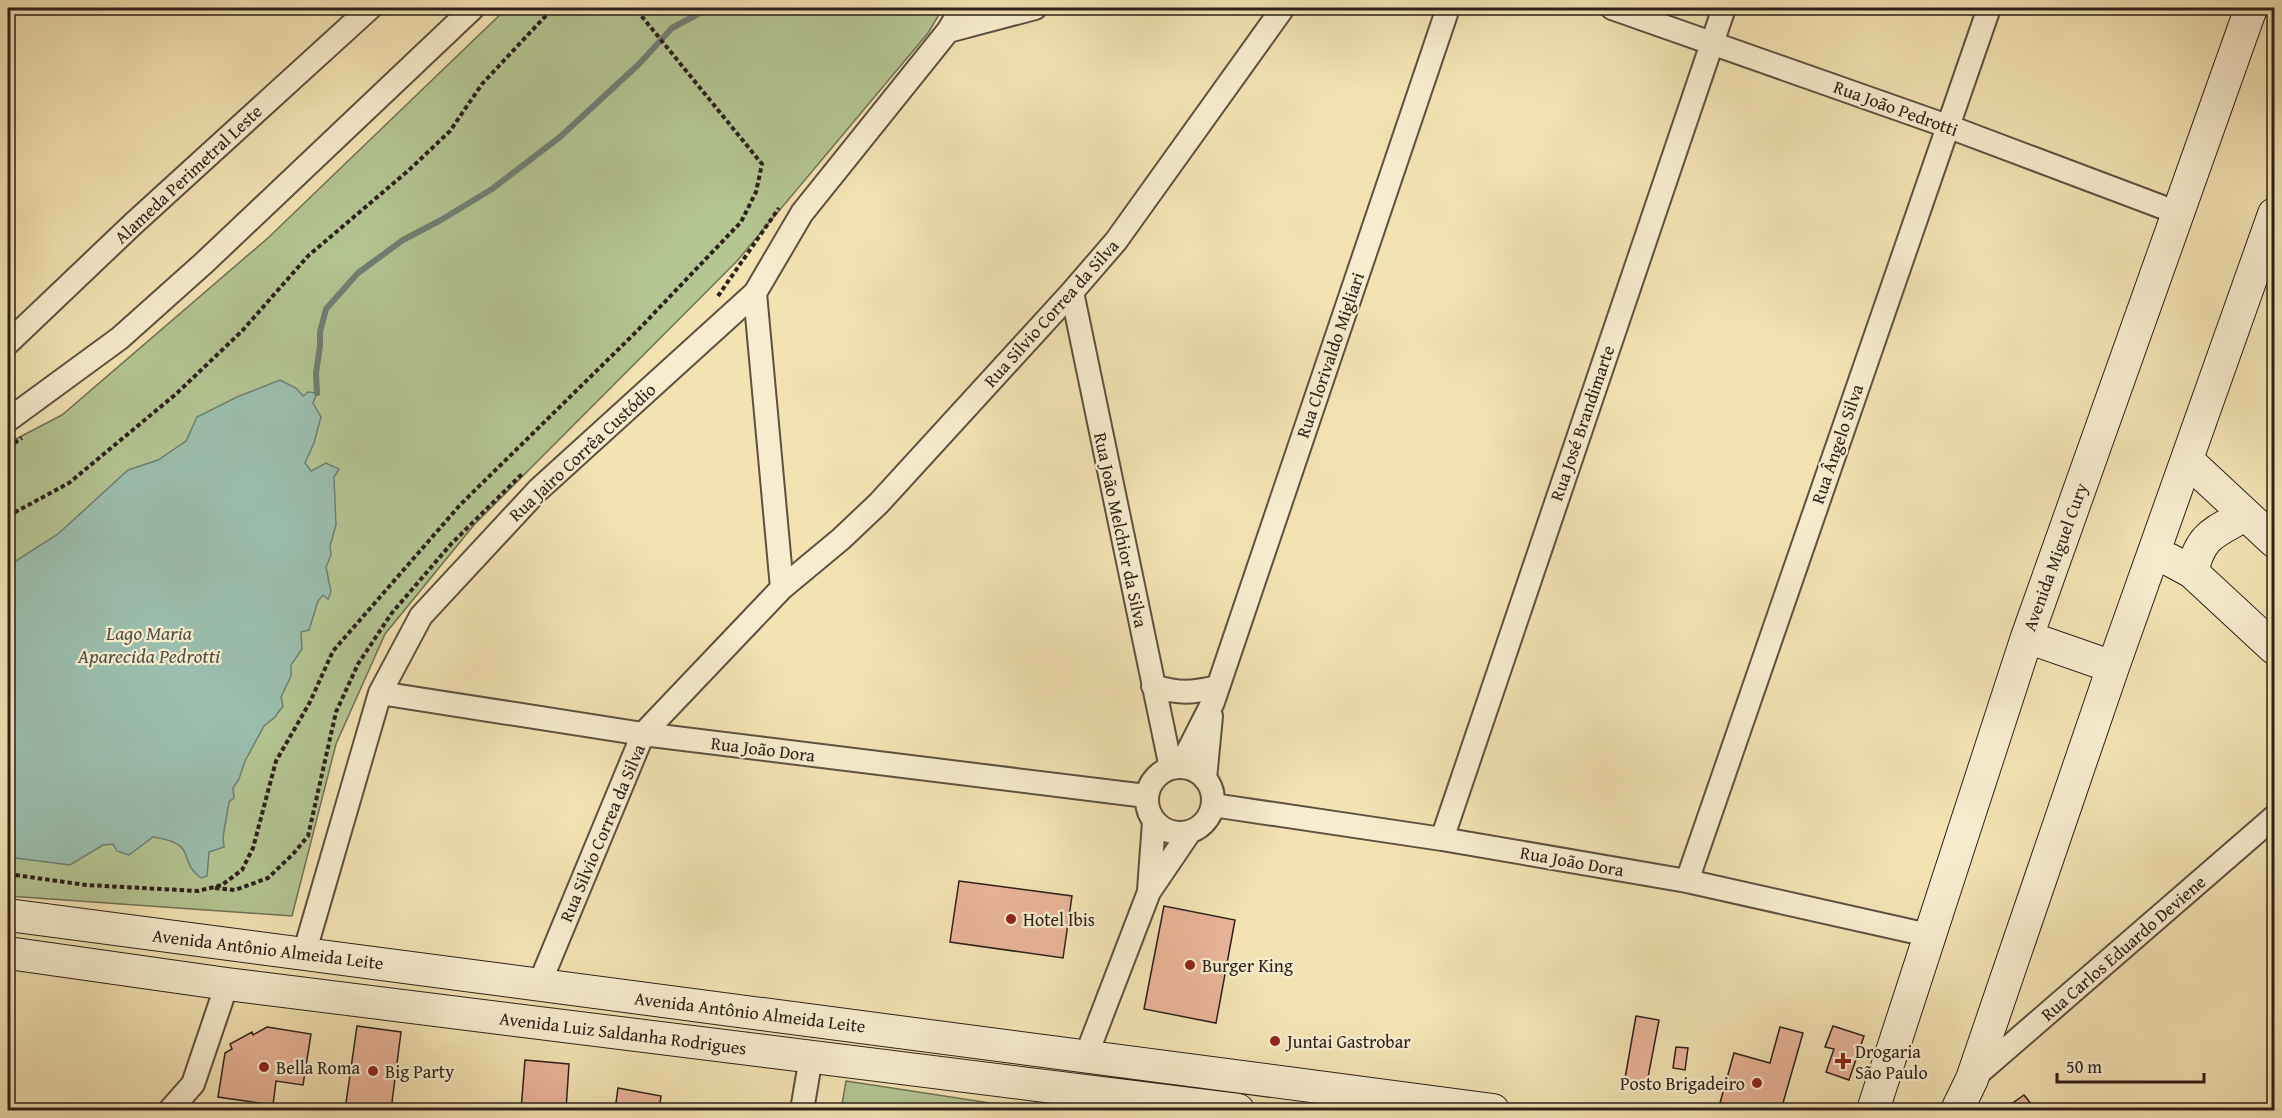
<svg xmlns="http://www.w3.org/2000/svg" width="2282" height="1118" viewBox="0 0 2282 1118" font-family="'Gentium Book Plus',serif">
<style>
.green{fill:#b4c592;stroke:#707256;stroke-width:1.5}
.water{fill:#9bbeae;stroke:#6f7f73;stroke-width:1.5}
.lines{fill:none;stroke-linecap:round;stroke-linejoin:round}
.stream{stroke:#6f7f73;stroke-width:6}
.building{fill:#e9b498;stroke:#2d201a;stroke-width:1.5}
.street-casing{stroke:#5e5140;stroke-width:26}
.secondary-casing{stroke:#2d201a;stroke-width:34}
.path{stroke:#2d201a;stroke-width:4;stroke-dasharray:4.5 3;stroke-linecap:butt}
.street{stroke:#f7edce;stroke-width:22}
.secondary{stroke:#f7edce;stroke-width:32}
.poi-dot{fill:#8f2418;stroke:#f7edce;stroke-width:2}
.labels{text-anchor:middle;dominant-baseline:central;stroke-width:4.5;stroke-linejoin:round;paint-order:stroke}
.street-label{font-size:18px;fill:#2d201a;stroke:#f7edce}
.poi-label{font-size:18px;fill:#2d201a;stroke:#f7edce;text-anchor:start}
.water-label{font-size:20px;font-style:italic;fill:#4e4f46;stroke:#f7edce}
</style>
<rect width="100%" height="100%" fill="#f3e3b3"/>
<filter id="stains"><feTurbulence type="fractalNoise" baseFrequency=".00333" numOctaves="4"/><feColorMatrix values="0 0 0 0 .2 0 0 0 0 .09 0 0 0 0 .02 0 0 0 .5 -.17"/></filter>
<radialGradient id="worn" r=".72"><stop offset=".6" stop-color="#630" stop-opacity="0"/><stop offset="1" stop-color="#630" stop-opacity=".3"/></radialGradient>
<path class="green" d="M507,8H943L928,33L737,261L474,525L385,634L336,744L292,916L8,896V443L62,415L269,237Z
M846,1081L1036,1110H841Z"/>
<path class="water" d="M280,380L296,388L303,396L308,392L317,393L313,403L321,417L314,443L305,463L311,471L326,463L339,469L334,477L336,525L330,546L331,555L326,567L331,592L328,599L323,595L318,601L309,630L301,632L302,649L291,665V676L281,697L283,706L275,717L264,726L245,761L239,779L233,788L234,798L229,802L223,837L224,847L209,852L207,876L201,878C176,860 200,844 153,837L129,855L117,851L113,844L103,845L70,865L8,857V566L58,534L128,470L158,460L186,441L197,417L237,397Z"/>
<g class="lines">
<path class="stream" d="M317,393L316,373L320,346V332L326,309L358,273L403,240L441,220L492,189L560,137L639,64L672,28L709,8"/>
</g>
<path class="building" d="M959,881L1072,896L1063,958L950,942Z
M1164,906L1235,920L1216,1023L1144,1009Z
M1636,1016L1659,1020L1646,1088L1624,1084Z
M357,1026L401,1032L391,1110H345Z
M1833,1026L1864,1036L1849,1080L1826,1072L1834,1049L1825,1047Z
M267,1027L311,1034L303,1085L276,1081L273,1105L218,1097L225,1053L232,1049L230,1044L252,1032L253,1035Z
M1780,1027L1803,1033L1781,1110H1748L1720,1103L1734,1053L1770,1063Z
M1676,1047L1688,1048L1685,1070L1673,1068Z
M525,1060L569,1064L566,1110H521Z
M618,1088L661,1096L659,1110H615Z
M2024,1095L2036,1110H2010L2007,1107Z"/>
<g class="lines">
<defs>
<path id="street" d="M1612,8L1947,126L2178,213
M948,31L1035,8
M1072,292L1171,768
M755,293L782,588
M8,343L133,224L370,8
M8,420L120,338L205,262L473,8
M1153,686C1181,694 1190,693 1218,687
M380,693L643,734L1146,796
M1147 800a33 33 0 1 1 66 0a33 33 0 1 1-66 0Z
M1180,767L1213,702L1448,8
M1205,779L1211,716
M1213,805L1442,839L1687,881L1928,935
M1442,839L1724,8
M1687,881L1989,8
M1149,890L1154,822
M304,954L380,693L421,616L538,490L755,293L802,213L948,31L962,8
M539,985L643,734L782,588L841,539L879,503L1072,292L1116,241L1283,8
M1086,1056L1149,892L1189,833
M1973,1078L2274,817
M170,1110L193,1084L227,984
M802,1110L811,1057"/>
<path id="secondary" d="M2187,460L2274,541
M2155,555L2170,560L2192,572L2274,648
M2192,572C2201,534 2214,533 2245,515
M2027,637L2113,667
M8,915L1493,1110
M8,953L227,984L1238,1110
M1873,1110L2027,637L2251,8
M1957,1110L1972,1079L2113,667L2274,214"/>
</defs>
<use href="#street" class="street-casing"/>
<use href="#secondary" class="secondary-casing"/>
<path class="path" d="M718,296L779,208
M8,447L22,438
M8,516L69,483L176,394L242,331L308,256L409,170L450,131L482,84L553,8
M8,874L86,885L198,891L222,885L242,870L253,848L276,761L310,702L333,651L460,505L638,330L741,222L756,192L762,164L635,8
M215,888L235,890L268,878L293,854L308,836L336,712L358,664L391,614L451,544L522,474"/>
<use href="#street" class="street"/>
<use href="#secondary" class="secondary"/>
</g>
<g class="poi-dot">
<circle cx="1011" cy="919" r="6"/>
<circle cx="1190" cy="965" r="6"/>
<circle cx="1275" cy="1041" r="6"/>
<path d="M1840 1052h6v6h6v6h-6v6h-6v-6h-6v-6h6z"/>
<circle cx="264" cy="1067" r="6"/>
<circle cx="373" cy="1071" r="6"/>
<circle cx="1757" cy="1083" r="6"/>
</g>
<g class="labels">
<g class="street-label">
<text transform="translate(1896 108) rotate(20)">Rua João Pedrotti</text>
<text transform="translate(188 174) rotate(-43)">Alameda Perimetral Leste</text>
<text transform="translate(1051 313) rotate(-48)">Rua Silvio Correa da Silva</text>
<text transform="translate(1330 355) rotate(-71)">Rua Clorivaldo Migliari</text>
<text transform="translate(1582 423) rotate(-71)">Rua José Brandimarte</text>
<text transform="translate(1837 444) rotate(-71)">Rua Ângelo Silva</text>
<text transform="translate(582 452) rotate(-43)">Rua Jairo Corrêa Custódio</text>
<text transform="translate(1121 530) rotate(78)">Rua João Melchior da Silva</text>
<text transform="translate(2055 557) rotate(-70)">Avenida Miguel Cury</text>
<text transform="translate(763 749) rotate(7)">Rua João Dora</text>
<text transform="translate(602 833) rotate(-67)">Rua Silvio Correa da Silva</text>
<text transform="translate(1572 861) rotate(10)">Rua João Dora</text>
<text transform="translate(2123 948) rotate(-41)">Rua Carlos Eduardo Deviene</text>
<text transform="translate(268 949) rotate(7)">Avenida Antônio Almeida Leite</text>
<text transform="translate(750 1012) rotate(7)">Avenida Antônio Almeida Leite</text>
<text transform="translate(623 1033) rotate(7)">Avenida Luiz Saldanha Rodrigues</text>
</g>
<g class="poi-label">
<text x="1023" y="919">Hotel Ibis</text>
<text x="1202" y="965">Burger King</text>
<text x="1287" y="1041">Juntai Gastrobar</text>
<text x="1855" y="1051">Drogaria<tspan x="1855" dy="21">São Paulo</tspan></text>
<text x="276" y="1067">Bella Roma</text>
<text x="385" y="1071">Big Party</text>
<text x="1745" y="1083" text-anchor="end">Posto Brigadeiro</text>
</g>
<g class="water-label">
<text x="149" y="632">Lago Maria<tspan x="149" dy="23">Aparecida Pedrotti</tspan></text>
</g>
</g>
<rect width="2282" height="1118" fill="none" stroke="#f3e3b3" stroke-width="30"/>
<rect x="9" y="9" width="2264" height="1100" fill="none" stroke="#2d201a" stroke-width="3"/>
<rect x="15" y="15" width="2252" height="1088" fill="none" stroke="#2d201a" stroke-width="1.5"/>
<path d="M2057 1073v9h147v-9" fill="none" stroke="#2d201a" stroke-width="3"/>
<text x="2066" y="1073" font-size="18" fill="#2d201a" stroke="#f7edce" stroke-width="4.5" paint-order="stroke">50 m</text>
<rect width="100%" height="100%" filter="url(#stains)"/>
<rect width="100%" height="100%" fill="url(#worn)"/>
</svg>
